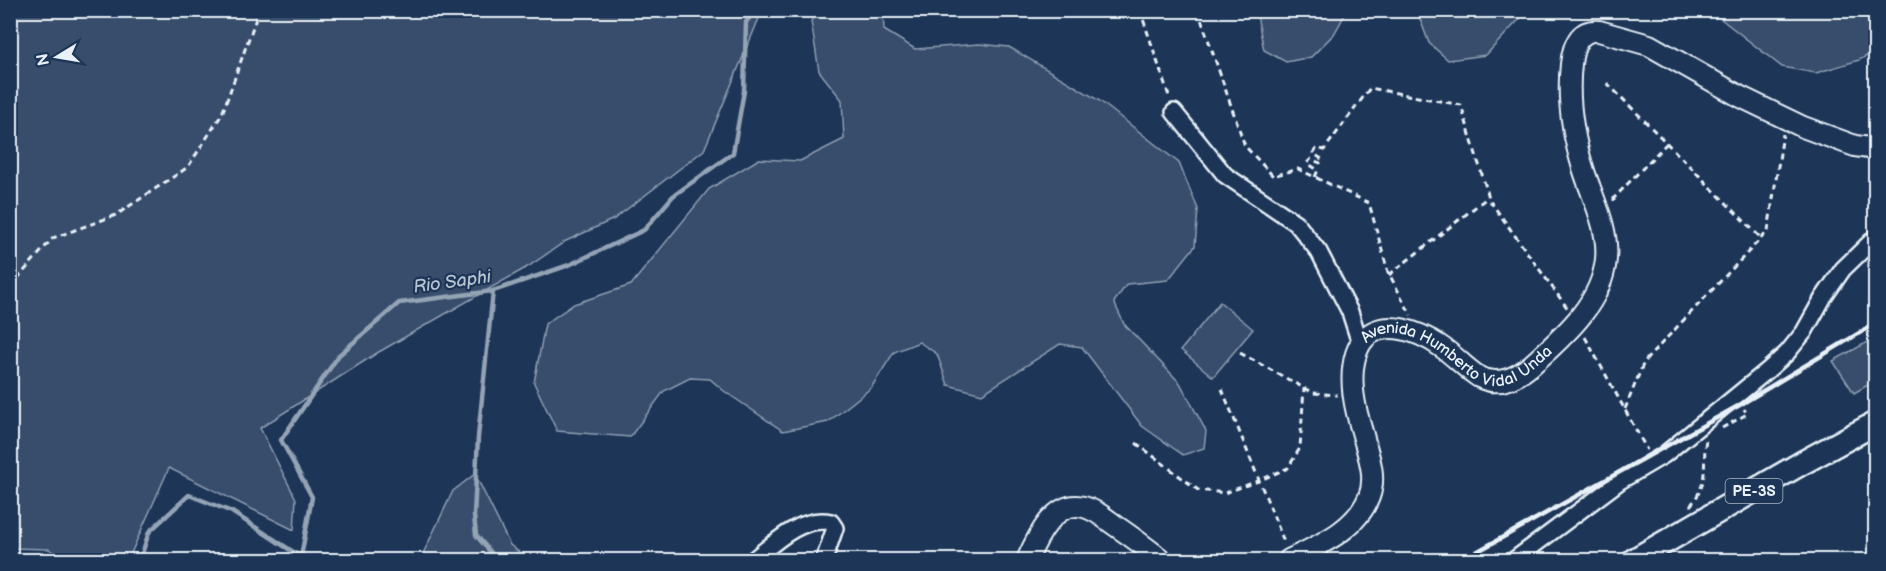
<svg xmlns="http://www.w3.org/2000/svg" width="1886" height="571" viewBox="0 0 1886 571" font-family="'Balsamiq Sans',sans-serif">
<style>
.green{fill:#374d6c;stroke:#909fb2;stroke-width:1.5}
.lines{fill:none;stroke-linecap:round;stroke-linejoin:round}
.stream{stroke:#95a4b5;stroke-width:4.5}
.minor-casing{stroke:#e8f1f8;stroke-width:20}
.major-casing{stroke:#e8f1f8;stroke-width:24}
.highway-casing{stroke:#e8f1f8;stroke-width:27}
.path{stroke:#e8f1f8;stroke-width:3;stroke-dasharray:6 4.5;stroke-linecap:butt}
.minor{stroke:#1d3557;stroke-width:15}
.major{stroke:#1d3557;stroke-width:20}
.highway{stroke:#1d3557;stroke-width:22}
.rail{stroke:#e8f1f8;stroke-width:4.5}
.labels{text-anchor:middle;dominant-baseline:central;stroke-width:4.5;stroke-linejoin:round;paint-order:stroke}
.shield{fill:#1d3557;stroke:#abb9c8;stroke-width:1.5}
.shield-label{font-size:15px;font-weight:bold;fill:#e8f1f8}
.street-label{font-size:16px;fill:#e8f1f8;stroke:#1d3557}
.water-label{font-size:18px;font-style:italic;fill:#b7c4d1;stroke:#1d3557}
</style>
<rect width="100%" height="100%" fill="#1d3557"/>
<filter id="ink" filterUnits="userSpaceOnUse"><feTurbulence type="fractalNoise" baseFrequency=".0167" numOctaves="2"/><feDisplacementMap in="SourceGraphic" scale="12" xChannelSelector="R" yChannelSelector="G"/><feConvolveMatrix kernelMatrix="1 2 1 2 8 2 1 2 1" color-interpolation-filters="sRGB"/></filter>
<g filter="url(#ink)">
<path class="green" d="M11,10H762V11L704,150L614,219L566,241L529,266L377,353L260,428L296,499L294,530L169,468L128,560H63L49,549L11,548Z
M819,11H883L884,30L915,49L979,44L1009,47L1100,101L1179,163L1198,209L1195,246L1168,280L1127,284L1114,302L1124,324L1180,383L1206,431L1204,448L1183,455L1142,426L1082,347L1060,344L982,394L948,385L937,354L919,342L894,352L871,388L828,422L783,431L724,391L710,379L690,378L664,391L630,437L557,431L534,383L545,324L574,304L631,285L709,189L759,159L800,161L844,139L842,100L819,71L811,21Z
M1256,11V10L1347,11L1334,34L1311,57L1286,62L1264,50Z
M1417,11H1527L1486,55L1448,60L1429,43Z
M1711,11H1875V52L1859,60L1816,73L1782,67Z
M1220,302L1253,329L1213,377L1181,350Z
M1875,338V381L1854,393L1833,361Z
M475,474L510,545L529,560H420L453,491Z"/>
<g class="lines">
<path class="stream" d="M493,291L478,437L474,516L476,535L497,560
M140,560L149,532L189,495L232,512L301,557L312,497L281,440L339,355L399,303L493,291L569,265L644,230L673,196L733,153L744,91L746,22L756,10"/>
<defs>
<path id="minor" d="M1174,112L1225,175L1296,223L1319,252L1350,312L1360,343
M753,560C773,544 802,515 831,522L835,528L824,560
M1514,560L1620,481L1664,455L1768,370L1787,353L1804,332L1823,298L1843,269L1876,237"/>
<g id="major">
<path d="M1027,560C1036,540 1054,499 1084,507C1096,510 1106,519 1116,526C1132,537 1147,548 1162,560"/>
<path id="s1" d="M1289,560C1319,545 1356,530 1369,497C1377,476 1368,455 1363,435C1355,409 1348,380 1356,354C1358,348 1360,343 1365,338C1385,318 1420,332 1440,346C1454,355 1465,368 1479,377C1500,388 1520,376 1536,361C1566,334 1602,302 1606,259C1609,229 1593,199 1584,171C1573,137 1567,100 1571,64C1573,46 1579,29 1599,31L1649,45L1739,96L1803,127L1855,146L1876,149"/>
</g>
<path id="highway" d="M1634,560L1802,463L1876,423"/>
</defs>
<use href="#minor" class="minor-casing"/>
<use href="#major" class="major-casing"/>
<use href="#highway" class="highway-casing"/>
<path class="path" d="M1140,10L1170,99
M1198,10L1245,146L1273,176L1298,169L1369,203L1388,272L1411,315
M1607,83L1761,238
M1315,177L1318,170L1307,163L1311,159L1320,163L1323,160L1313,153L1317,148L1324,150L1370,88L1461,105L1490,201L1568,309
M1614,201V198L1667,143
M1389,275L1488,197
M10,287L53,238L116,215L188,167L222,114L259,10
M1585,337L1647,450
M1240,353L1313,393L1337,395
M1222,389L1285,544
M1625,409L1644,362L1768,231L1783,134
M1722,428L1747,414L1744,409
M1136,443L1198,490L1225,493L1258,481L1288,468L1300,448L1304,388
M1690,506C1710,483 1702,465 1706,439
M1723,554L1727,560"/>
<use href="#minor" class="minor"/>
<use href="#major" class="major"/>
<use href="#highway" class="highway"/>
<path class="rail" d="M1462,560L1738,406L1876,323"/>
</g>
</g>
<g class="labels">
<rect class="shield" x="1725.5" y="479" width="57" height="24" rx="4.5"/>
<g class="shield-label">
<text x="1754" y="491">PE-3S</text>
</g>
<g class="street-label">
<text stroke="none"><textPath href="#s1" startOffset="374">Avenida Humberto Vidal Unda</textPath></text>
</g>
<g class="water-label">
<text transform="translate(452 282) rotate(-8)">Rio Saphi</text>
</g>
</g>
<rect width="1886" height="571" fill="none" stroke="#1d3557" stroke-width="36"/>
<rect x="18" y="18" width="1850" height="535" fill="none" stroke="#e8f1f8" stroke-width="2" filter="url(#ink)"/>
<g transform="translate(57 57) rotate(259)" stroke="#1d3557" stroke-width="4.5" paint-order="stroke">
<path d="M0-4.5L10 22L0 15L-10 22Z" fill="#e8f1f8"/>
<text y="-9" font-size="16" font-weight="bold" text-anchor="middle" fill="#e8f1f8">N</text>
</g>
</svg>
